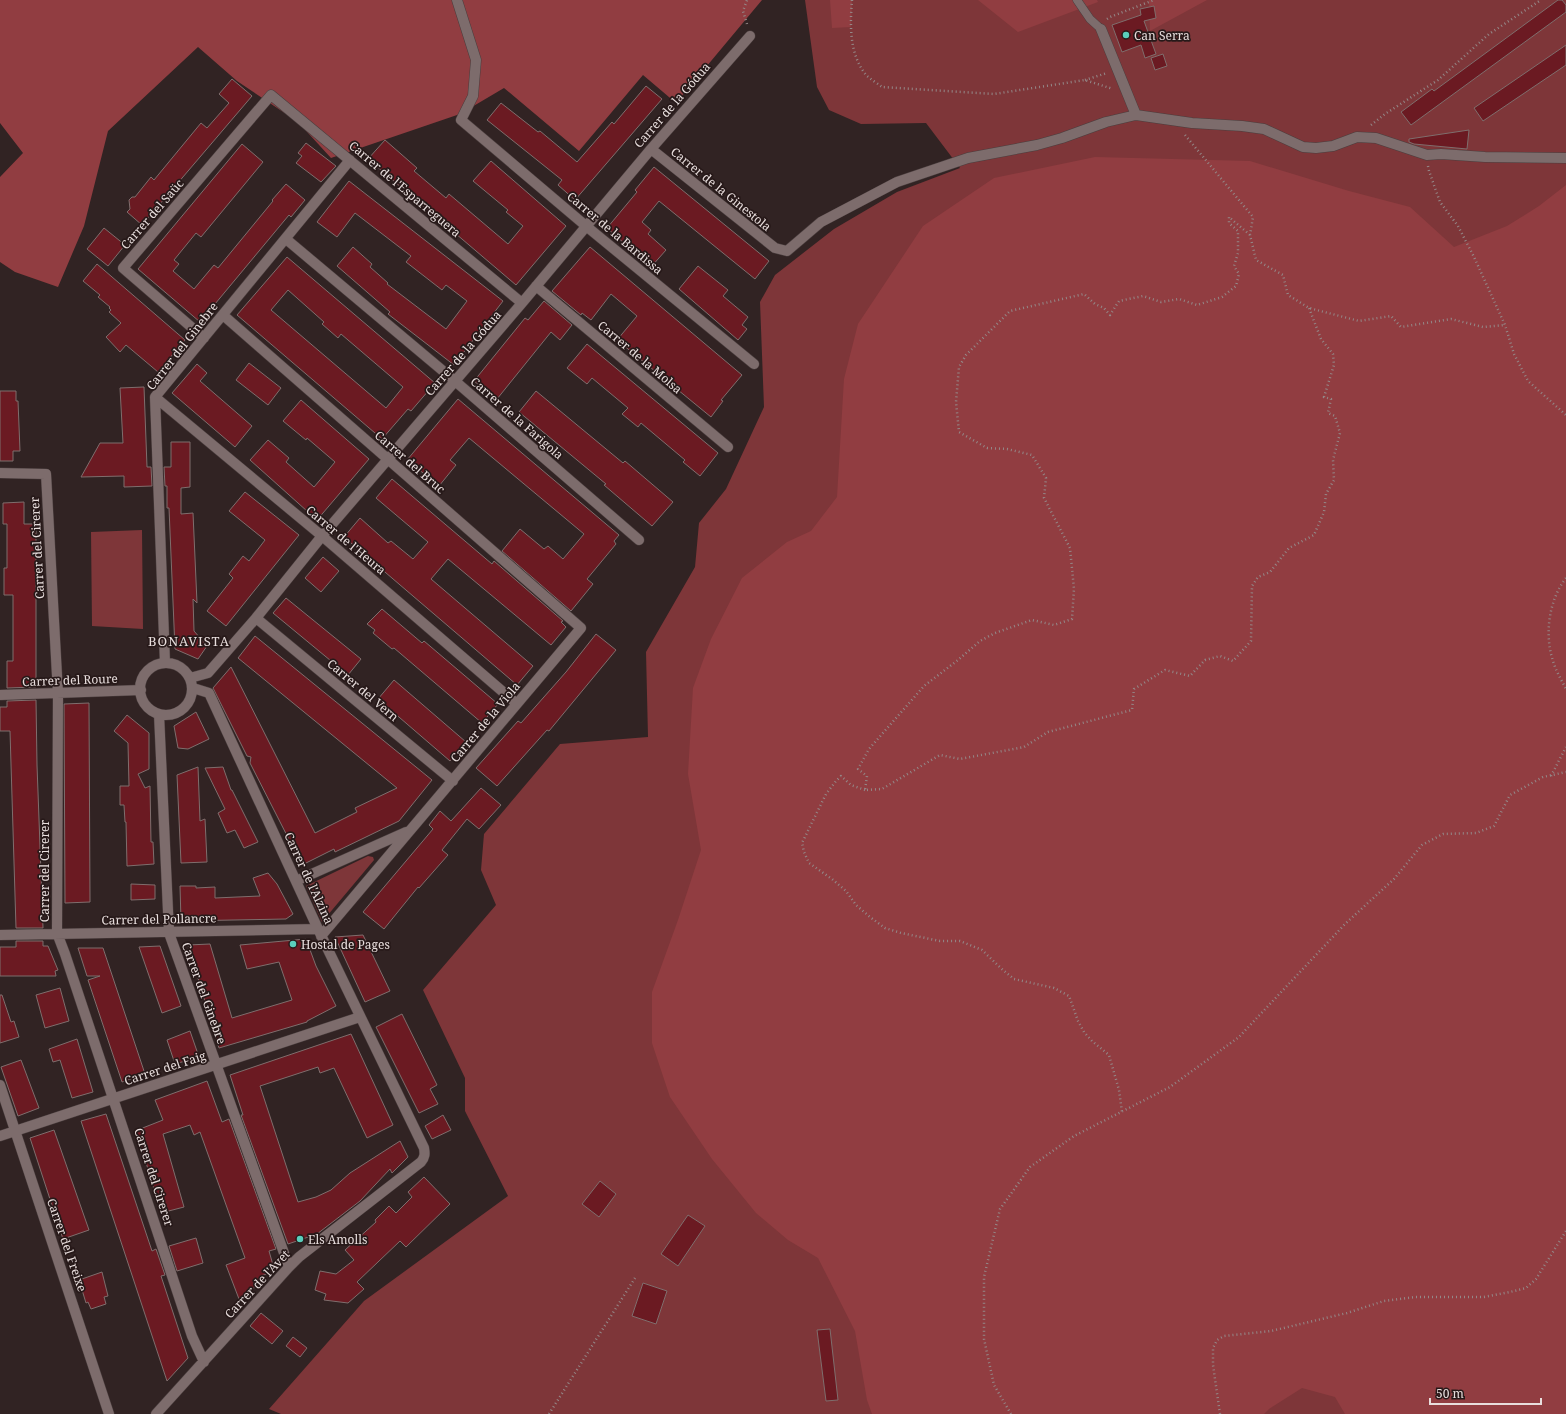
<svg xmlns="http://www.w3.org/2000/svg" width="1566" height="1414" viewBox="0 0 1566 1414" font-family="'Noto Serif',serif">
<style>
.green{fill:#7e3639}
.forest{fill:#913d41}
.building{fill:#6b1a22;stroke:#7f6e6d;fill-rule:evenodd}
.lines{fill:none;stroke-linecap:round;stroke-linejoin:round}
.service-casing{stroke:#4a3e3e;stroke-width:9}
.minor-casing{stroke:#4a3e3e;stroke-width:11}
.path{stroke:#948888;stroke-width:2.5;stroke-dasharray:1 3;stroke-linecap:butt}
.service{stroke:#7d6c6c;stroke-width:8}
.minor{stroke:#7d6c6c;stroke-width:10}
.poi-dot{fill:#5acebc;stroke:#271919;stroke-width:1.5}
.labels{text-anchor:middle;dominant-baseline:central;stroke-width:3.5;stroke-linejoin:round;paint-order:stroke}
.poi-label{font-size:12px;fill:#e8dedd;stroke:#271919;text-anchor:start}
.street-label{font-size:12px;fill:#e8dedd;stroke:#271919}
.neighbourhood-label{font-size:13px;letter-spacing:1px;fill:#e8dedd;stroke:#271919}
</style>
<rect width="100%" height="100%" fill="#312323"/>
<path class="green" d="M805,0H1566V1414H281L269,1409L364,1301L508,1196L465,1111V1078L423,990L496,905L481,870L484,834L560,744L648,737L646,652L695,567L699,523L726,489L764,407L760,302L775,275L834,229L897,192L960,168L926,123L861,124L829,110L817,87Z
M142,530L143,629L92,626L91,532Z
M368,856L373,857L374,860L322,922L306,886Z"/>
<path class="forest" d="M0,0H762L676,103L643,75L579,151L504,88L460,114L331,158L298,122L237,81L198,47L108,131L84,226L58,287L15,272L0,262V177L23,153L0,123Z
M830,0H852L851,27L832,28Z
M978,0H1097L1098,2L1018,32Z
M1149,0H1207L1150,31Z
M1095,157L1250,161L1349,191L1410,207L1454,247L1507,226L1539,206L1566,185V1414H1345L1335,1397L1302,1388L1269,1409L1264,1414H872L867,1400L855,1331L818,1258L788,1240L756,1213L712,1159L670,1097L652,1043V992L678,920L701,850L688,774L693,688L711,639L742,578L787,542L811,531L837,497L844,379L858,324L923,226L994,178Z"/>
<path class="building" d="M1558,0H1562L1566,5V12L1411,125L1401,112L1432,89L1434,91Z
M1154,6L1156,18L1144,21L1156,54L1145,58L1141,45L1122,52L1112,25L1141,15L1140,9Z
M1566,45V65L1483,121L1474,108Z
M1163,54L1167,66L1155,70L1151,58Z
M232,79L252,96L142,225L127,212L130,209L129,200L132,197H135L151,177L154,180L201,123L207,128L229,103L219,94Z
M646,86L662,99L575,200L558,185L562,180L487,120L501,103L538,132L540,131L577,162L612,122L614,124Z
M1469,130L1467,149L1414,144L1409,142V139Z
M385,140L417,168L414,171L446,198L449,194L508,244L523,226L506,212L508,210L473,181L491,161L566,226L516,285L368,159Z
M306,143L336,166L321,182L296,163L302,156L298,153Z
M242,144L263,162L201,237L196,233L174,260L179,264L173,271L194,289L214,265L218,268L273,201L272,200L286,184L305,200L291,217L289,215L200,322L138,269Z
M654,167L769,261L755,279L659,201L642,222L651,230L648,234L666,250L651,267L607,228L637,192L635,190Z
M349,181L503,301L454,365L388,314L390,312L337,266L353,247L372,264L370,267L388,283L387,284L446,329L467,301L446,285L442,290L406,262L411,256L355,213L337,237L317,222Z
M104,228L125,245L108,266L87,249Z
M590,247L742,375L721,400L723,401L711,417L617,340L637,316L611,294L591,320L582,313L581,315L552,291Z
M287,257L435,383L411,411L408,409L382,439L237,315ZM288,290L324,322L322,324L338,338L341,334L403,387L386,408L271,310Z
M97,264L185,340L158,372L126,345L120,352L106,337L121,323L109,312L111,310L109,308L110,307L98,297L100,295L83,281Z
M698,266L728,290L723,296L748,317L742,325L747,329L738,340L679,289Z
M544,301L572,325L560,340L551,332L497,399L474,381L525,318L528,320Z
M587,344L718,453L700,476L683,462L685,460L641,423L638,427L622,414L628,408L592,378L587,384L567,368Z
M249,363L281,388L268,405L236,380Z
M197,364L207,373L200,381L252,426L235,447L172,393Z
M144,387L147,467H151L152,486L124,487V476L81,477L100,443H123L120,388Z
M0,391H16V401H18L20,451H13V461H0Z
M536,391L623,463L625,461L673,502L652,526L604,485L606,484L519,412Z
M458,399L619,535L614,541L616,544L587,579L593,584L571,611L502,551L520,529L544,549L548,546L563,559L584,534L469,438L450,460L456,465L439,486L407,460Z
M301,400L369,459L317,520L250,460L268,440L289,458L286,462L314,487L325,474L335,462L307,438L306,440L283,421Z
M171,442H190V487L181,488V514L193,513L197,603L193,599L194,631L207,646L198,659L175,649L169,508H167V486H165L164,467H171Z
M392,479L492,564L494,561L563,621L561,622L566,627L551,645L448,559L431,579L533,666L517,685L344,537L360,518L388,543L391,541L413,559L428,542L376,498Z
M245,492L299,535L226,626L207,611L233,578L229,574L243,556L249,561L265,540L229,511Z
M24,502V524H36V687L7,688V661H13V595H4V568H7V524H3V503Z
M323,557L339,571L321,592L305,578Z
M286,598L361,659L348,675L273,613Z
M382,609L422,643L424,641L498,704L482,723L394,648L392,649L373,633L375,630L367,624Z
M596,634L616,650L549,731L547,730L497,786L476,768L518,721L521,723L566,672Z
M255,636L432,780L399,821L335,852L334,849L302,865L250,763L251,757L247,756L213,688L231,667L315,833L357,812L355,808L397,788L238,658Z
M394,680L466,742L450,761L378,699Z
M36,700L37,765L43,928H16L10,731H0V707H7V701Z
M89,703L90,902L65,903L64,704Z
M196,712L209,739L188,749L178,748L174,726Z
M127,715L149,733V769L138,774L145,788L150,786L151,842H153L154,864L127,866L126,822H125L124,805H120V786H129L128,743L114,731Z
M198,767L200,821L205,819L207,862L181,863L177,775Z
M223,767L231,790H232L258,842L244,848L235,830L227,833L218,813L225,809L205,768Z
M481,788L501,805L479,829L467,819L442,850L448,855L419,888L418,887L384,929L363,912L433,829L429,825L440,811L451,821Z
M268,873L277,884L293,914L286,919L181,921L180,886H196V888L215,887V898L260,896L253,878Z
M131,884L155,885V899L131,900Z
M363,935L390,991L365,1002L335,937Z
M306,939L316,966L336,1006L307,1021V1022L219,1048L188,945L210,944L232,1018L292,1000L279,962L247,969L240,945Z
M16,941H43V946H48L58,970L55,971L56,976H0V947H16Z
M160,946L181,1006L162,1013L139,947Z
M78,948H103L145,1074L122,1082L88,980L100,976H87Z
M60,988L69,1021L45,1028L36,995Z
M0,995H2L11,1022L14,1021L19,1037L0,1043Z
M402,1014L437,1085L430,1089L438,1104L419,1113L376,1027Z
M190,1031L199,1057L175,1064L167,1040Z
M351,1034L393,1125L367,1138L334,1068L320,1073L318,1067L260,1086L298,1202L316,1197L331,1190L350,1173L400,1141L408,1157L392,1173L390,1169L360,1201L317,1234L288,1244L241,1115H243L230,1075Z
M77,1039L93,1092L72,1098L60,1060L53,1062L49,1049Z
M21,1060L39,1108L18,1116L1,1067Z
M207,1081L222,1122L229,1119L276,1249L269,1251L273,1265L265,1268L267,1274L260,1276L261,1280L254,1283L256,1287L249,1290L251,1295L239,1299L226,1265L245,1258L200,1132L194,1135L190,1125L163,1134L184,1207L161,1213L142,1149L135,1131L163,1120L155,1100Z
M106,1114L151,1248L152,1251L156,1249L165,1275L161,1276L188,1358L167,1381L81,1121Z
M443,1115L451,1130L432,1139L425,1126Z
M54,1130L89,1230L63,1239L30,1138Z
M424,1177L450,1204L406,1247L400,1241L357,1282L364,1289L348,1303L324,1300L326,1294L315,1290L320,1271L336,1274L354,1260L345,1250L376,1222L375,1220L389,1206L396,1213L412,1197L408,1192Z
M600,1181L616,1194L599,1217L582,1204Z
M688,1215L705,1226L678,1266L661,1254Z
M196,1238L203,1263L177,1271L169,1246Z
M102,1272L108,1296L104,1297L106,1304L91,1309L88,1302L86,1303L79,1280Z
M643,1283L667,1291L656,1324L632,1316Z
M261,1313L283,1331L272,1344L250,1326Z
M830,1329L838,1400L826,1401L817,1330Z
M293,1337L307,1348L300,1357L286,1346Z"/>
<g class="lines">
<defs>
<path id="service" d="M1077,0L1090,19L1101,29"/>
<path id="minor" d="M457,0L476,60L473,96L461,120L586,226L754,364
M1101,29L1136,115
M651,149L775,248L787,251L821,222L897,182L968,158L1037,145L1062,138L1106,122L1136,115L1192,123L1242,126L1264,129L1303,147L1316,148L1333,146L1357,137L1376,138L1427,155L1441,154L1485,157L1566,158
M286,239L455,381L639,540
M536,286L728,447
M223,315L581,628L321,936
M204,338L123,268L271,95L522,303
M155,397L322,536L517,704
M0,473L46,474L58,694L57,933L65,954L192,1336L204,1362
M256,618L453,781
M165,663L155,397L350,160
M140 689a26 26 0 1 1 52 0a26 26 0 1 1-52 0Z
M190,678L208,673L256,618L322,536L522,303L651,149L750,36
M0,695L141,690
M159,714L169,933L289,1267
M296,881L406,832
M0,935L318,929
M0,1085L109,1414
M0,1136L360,1017
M156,1414L289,1267L299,1257L421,1162C425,1157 425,1154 424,1148L318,929L209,693L193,688"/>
</defs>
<use href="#service" class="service-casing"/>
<use href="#minor" class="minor-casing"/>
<path class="path" d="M852,0C850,26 849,55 867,76C872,80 878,84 882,87L994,94L1085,80L1113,89
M1107,19L1110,17L1154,0
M747,24L743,11L747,0
M1085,80L1107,73
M1371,125L1385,114L1438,80L1489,34L1541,0
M1185,135L1253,217L1250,235L1256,260L1283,275L1288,295L1309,308L1359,321L1391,316L1401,327L1451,319L1483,327L1505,325
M1428,166L1429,171L1440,202L1458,226L1474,257L1505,325L1514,354L1528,381L1566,415
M1250,235L1229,217V223L1238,231V253L1234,266L1239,274L1236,286L1222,297L1197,305L1179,299L1161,302L1143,296L1119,301L1110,315L1104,308L1095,304L1084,294L1010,311L966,355L959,367L956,402L959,432L987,448L1007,449L1032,455L1046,478L1044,498L1070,548L1074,589L1072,619L1054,625L1032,620L995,633L980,641L958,660L924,686L869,749L858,769L867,776L865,790L882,789L940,755L960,759L1024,747L1048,732L1132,710L1134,689L1165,670L1190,676L1205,660L1220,656L1233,661L1251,641L1252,586L1258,577L1270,572L1289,548L1314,535L1324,512L1326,494L1334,480L1333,460L1340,433L1335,416L1328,413L1331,399L1324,397L1334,365L1333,354L1321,339L1309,308
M1566,578C1548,601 1544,637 1554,664C1557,673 1562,681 1566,689
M1551,776L1566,747
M865,790L851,785L841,776L836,781L826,794L802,843L804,852L809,863L832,879L846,891L856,905L870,917L885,928L901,933L940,941H960L982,950L1003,970L1014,979L1054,988L1069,996L1078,1021L1084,1032L1092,1041L1109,1055L1119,1090L1122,1112
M549,1414L635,1278
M1011,1414L994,1385L984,1339V1277L1000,1209L1030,1167L1074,1136L1170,1087L1239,1037L1345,924L1394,879L1422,845L1443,834L1476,833L1494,826L1510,795L1543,777L1566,772
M1220,1414L1213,1365V1348L1217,1340L1224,1336L1271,1331L1347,1313L1384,1301L1415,1297H1484L1510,1292L1526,1288L1536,1279L1566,1231"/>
<use href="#service" class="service"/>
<use href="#minor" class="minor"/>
</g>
<g class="poi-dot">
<circle cx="1126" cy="35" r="4"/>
<circle cx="293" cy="944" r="4"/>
<circle cx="300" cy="1239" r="4"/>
</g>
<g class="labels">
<g class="poi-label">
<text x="1134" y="35">Can Serra</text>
<text x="301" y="944">Hostal de Pages</text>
<text x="308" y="1239">Els Amolls</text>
</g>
<g class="street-label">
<text transform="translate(672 105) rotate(-49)">Carrer de la Gódua</text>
<text transform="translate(405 189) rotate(40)">Carrer de l'Esparreguera</text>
<text transform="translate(721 189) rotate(39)">Carrer de la Ginestola</text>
<text transform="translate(152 214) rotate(-49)">Carrer del Saüc</text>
<text transform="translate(615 233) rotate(40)">Carrer de la Bardissa</text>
<text transform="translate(182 346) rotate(-52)">Carrer del Ginebre</text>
<text transform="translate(463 353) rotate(-49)">Carrer de la Gódua</text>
<text transform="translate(640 357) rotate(40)">Carrer de la Molsa</text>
<text transform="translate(517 418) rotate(41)">Carrer de la Farigola</text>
<text transform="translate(410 462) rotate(41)">Carrer del Bruc</text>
<text transform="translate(346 540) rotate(40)">Carrer de l'Heura</text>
<text transform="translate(37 548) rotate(-93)">Carrer del Cirerer</text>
<text transform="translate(70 680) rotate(-2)">Carrer del Roure</text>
<text transform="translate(363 690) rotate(40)">Carrer del Vern</text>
<text transform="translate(485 722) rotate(-50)">Carrer de la Viola</text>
<text transform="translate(44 871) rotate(-90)">Carrer del Cirerer</text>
<text transform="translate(309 878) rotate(65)">Carrer de l'Alzina</text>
<text transform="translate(159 919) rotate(-1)">Carrer del Pollancre</text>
<text transform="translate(204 993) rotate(70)">Carrer del Ginebre</text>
<text transform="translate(165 1068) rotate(-18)">Carrer del Faig</text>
<text transform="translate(154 1177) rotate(72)">Carrer del Cirerer</text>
<text transform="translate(67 1245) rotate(71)">Carrer del Freixe</text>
<text transform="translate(257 1284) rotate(-47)">Carrer de l'Avet</text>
</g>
<g class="neighbourhood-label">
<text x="189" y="641">BONAVISTA</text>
</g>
</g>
<path d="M1430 1398v6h111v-6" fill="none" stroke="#e8dedd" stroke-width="2"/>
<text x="1436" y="1398" font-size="12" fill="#e8dedd" stroke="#271919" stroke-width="3" paint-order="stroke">50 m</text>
</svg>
